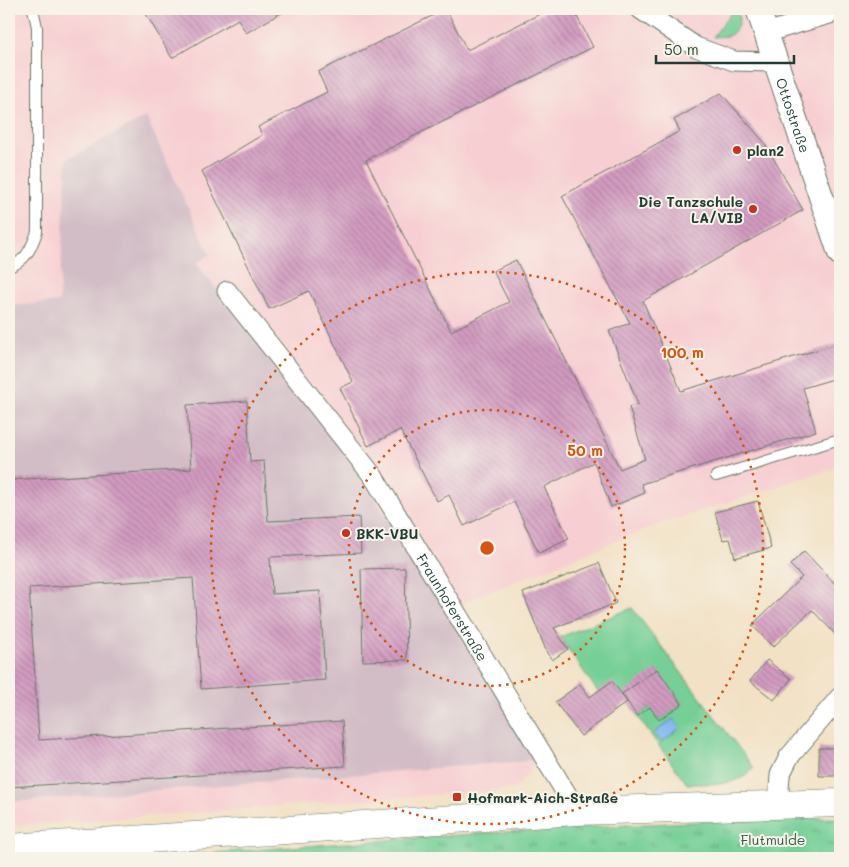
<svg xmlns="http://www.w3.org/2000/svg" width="849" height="867" viewBox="0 0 849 867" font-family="Mali,sans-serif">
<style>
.built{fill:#f7cfd2}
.industrial{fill:#d2bdc6}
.green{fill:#75cf96;stroke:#4a8665}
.park{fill:url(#park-tufts);stroke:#4a8665}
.water{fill:#88b8f3;stroke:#547a94}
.building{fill:url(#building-back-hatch)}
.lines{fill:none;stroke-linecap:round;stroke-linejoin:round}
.service-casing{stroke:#697666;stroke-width:12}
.minor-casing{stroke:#697666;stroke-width:21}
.tertiary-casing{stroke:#697666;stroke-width:26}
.primary-casing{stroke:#697666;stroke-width:29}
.service{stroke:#fff;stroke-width:10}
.minor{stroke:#fff;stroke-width:19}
.tertiary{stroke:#fff;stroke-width:24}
.primary{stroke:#fff;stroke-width:28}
.ring{fill:none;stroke:#d45610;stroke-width:2.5;stroke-dasharray:2.5 5}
.poi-dot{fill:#c8321e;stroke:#f7f3e8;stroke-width:2}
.labels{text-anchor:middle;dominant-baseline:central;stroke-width:4;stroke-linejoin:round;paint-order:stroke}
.street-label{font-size:14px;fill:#1f3d34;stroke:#f7f3e8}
.poi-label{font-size:14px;font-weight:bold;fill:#1f3d34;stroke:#f7f3e8;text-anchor:start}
.park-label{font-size:14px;fill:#305a48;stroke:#f7f3e8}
.centre{fill:#d45610;stroke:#f7f3e8;stroke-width:2.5}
.ring-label{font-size:15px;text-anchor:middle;font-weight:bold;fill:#d45610;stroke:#f7f3e8;stroke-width:4;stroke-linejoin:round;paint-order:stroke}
</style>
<defs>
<pattern id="park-tufts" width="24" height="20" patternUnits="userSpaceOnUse" patternTransform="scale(1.25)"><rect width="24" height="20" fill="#75cf96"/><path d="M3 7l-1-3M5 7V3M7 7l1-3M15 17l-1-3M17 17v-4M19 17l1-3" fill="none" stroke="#5fa97b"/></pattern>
<pattern id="building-back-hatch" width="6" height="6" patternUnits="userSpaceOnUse" patternTransform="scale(1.25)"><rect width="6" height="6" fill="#d39bc1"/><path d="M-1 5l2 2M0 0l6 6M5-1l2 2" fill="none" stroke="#ab809e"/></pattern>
</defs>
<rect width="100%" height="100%" fill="#f7f3e8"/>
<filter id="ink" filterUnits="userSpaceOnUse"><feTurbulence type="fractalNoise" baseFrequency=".02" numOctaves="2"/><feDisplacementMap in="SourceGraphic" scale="10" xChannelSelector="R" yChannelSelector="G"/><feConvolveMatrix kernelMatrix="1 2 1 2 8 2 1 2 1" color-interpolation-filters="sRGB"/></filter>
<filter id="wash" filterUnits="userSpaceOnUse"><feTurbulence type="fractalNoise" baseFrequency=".0096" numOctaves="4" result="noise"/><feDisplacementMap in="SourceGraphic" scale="20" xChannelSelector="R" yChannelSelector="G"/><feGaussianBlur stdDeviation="1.12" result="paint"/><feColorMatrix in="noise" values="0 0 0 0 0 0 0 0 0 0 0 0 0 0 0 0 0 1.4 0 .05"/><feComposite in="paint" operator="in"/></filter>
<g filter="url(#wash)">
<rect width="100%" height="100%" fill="#f2e1c4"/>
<path class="built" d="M9,9H840V466L646,529L445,610L537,760L515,789L9,826Z"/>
<path class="industrial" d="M146,117L210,255L196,263L336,439L422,572L537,760L9,802V306L59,302L67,159Z"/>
<path class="green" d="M734,9H737C741,20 739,31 728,36L713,37Z
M632,608L754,768C736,788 713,783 687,784L637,716L650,707L659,720L682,704L657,670L622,695L598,692L560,637Z"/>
<path class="park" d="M840,818V858H145C377,841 608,821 840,818Z"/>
<path class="water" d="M673,719L680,728L662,742L654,733Z"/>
<g id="blocks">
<path class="building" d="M143,9H288L246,33L238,19L172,58Z
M446,9L467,50L550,9H573L593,47L366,160L451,331L509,302L493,271L516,260L620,469L645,459L629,407L638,404L609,331L630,323L562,196L680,131L674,120L721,93L764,142L803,210L643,301L681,391L840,343V377L803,388L816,431L641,484L645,493L611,507L594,462L544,487L569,539L539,553L514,502L464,526L449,495L437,501L400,430L368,446L340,388L353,382L309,291L269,309L202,171L262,135L258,127L327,92L318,72Z
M247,401L250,462L264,461L268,521L359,517L361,553L270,557L272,594L320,591L325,680L201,689L193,578L29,588L39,740L342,721L345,766L9,787V480L191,469L187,405Z
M758,501L771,548L735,558L730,539L723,540L715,512Z
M804,551L840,589V639L812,610L773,647L752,625L802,577L790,565Z
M599,563L616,603L554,628L568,649L552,660L547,653L523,593Z
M405,568L407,660L363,661L361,569Z
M767,660L791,679L774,700L750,681Z
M657,669L682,704L659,720L650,707L637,716L622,694Z
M612,681L627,702L581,736L555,702L580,684L590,697Z
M819,748H840V776H819Z"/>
</g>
</g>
<g filter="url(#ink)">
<use href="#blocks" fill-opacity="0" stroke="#697666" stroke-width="1"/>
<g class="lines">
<defs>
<path id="service" d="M9,267C26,261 31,249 37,232V27L33,9
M716,476L840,439"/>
<g id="minor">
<path d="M640,9L696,47L734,61L775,62"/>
<path d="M765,33L840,11"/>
<path id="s1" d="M227,291L373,476L577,811"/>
<path d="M778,804L780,775L789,757L840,697"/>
</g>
<g id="tertiary">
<path id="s2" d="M758,9L840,253"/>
</g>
<path id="primary" d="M9,848L577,811L840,803"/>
</defs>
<use href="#service" class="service-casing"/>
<use href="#minor" class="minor-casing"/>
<use href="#tertiary" class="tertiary-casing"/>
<use href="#primary" class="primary-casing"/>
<use href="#service" class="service"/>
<use href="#minor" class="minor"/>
<use href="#tertiary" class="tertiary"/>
<use href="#primary" class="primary"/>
</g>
</g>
<g class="ring">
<circle cx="487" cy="548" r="138"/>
<circle cx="487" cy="548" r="276"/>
</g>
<g class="poi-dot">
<circle cx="737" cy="150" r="5"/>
<circle cx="753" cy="209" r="5"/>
<circle cx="346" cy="533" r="5"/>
<rect x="452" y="792" width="10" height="10" rx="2.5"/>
</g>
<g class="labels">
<g class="street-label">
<text stroke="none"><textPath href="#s2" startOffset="112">Ottostraße</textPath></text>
<text stroke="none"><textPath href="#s1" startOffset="389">Fraunhoferstraße</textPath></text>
</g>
<g class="poi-label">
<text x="747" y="150">plan2</text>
<text x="743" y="201" text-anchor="end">Die Tanzschule<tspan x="743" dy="16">LA/VIB</tspan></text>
<text x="356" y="533">BKK-VBU</text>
<text x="467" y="797">Hofmark-Aich-Straße</text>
</g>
<g class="park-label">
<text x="773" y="839">Flutmulde</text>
</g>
</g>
<circle cx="487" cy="548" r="8" class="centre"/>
<g class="ring-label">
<text x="682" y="358">100 m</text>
<text x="585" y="456">50 m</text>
</g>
<rect width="849" height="867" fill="none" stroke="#f7f3e8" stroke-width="30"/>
<path d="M656 55v8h138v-8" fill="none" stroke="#1f3d34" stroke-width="2.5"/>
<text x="664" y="55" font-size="15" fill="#1f3d34" stroke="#f7f3e8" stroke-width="4" paint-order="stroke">50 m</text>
</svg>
